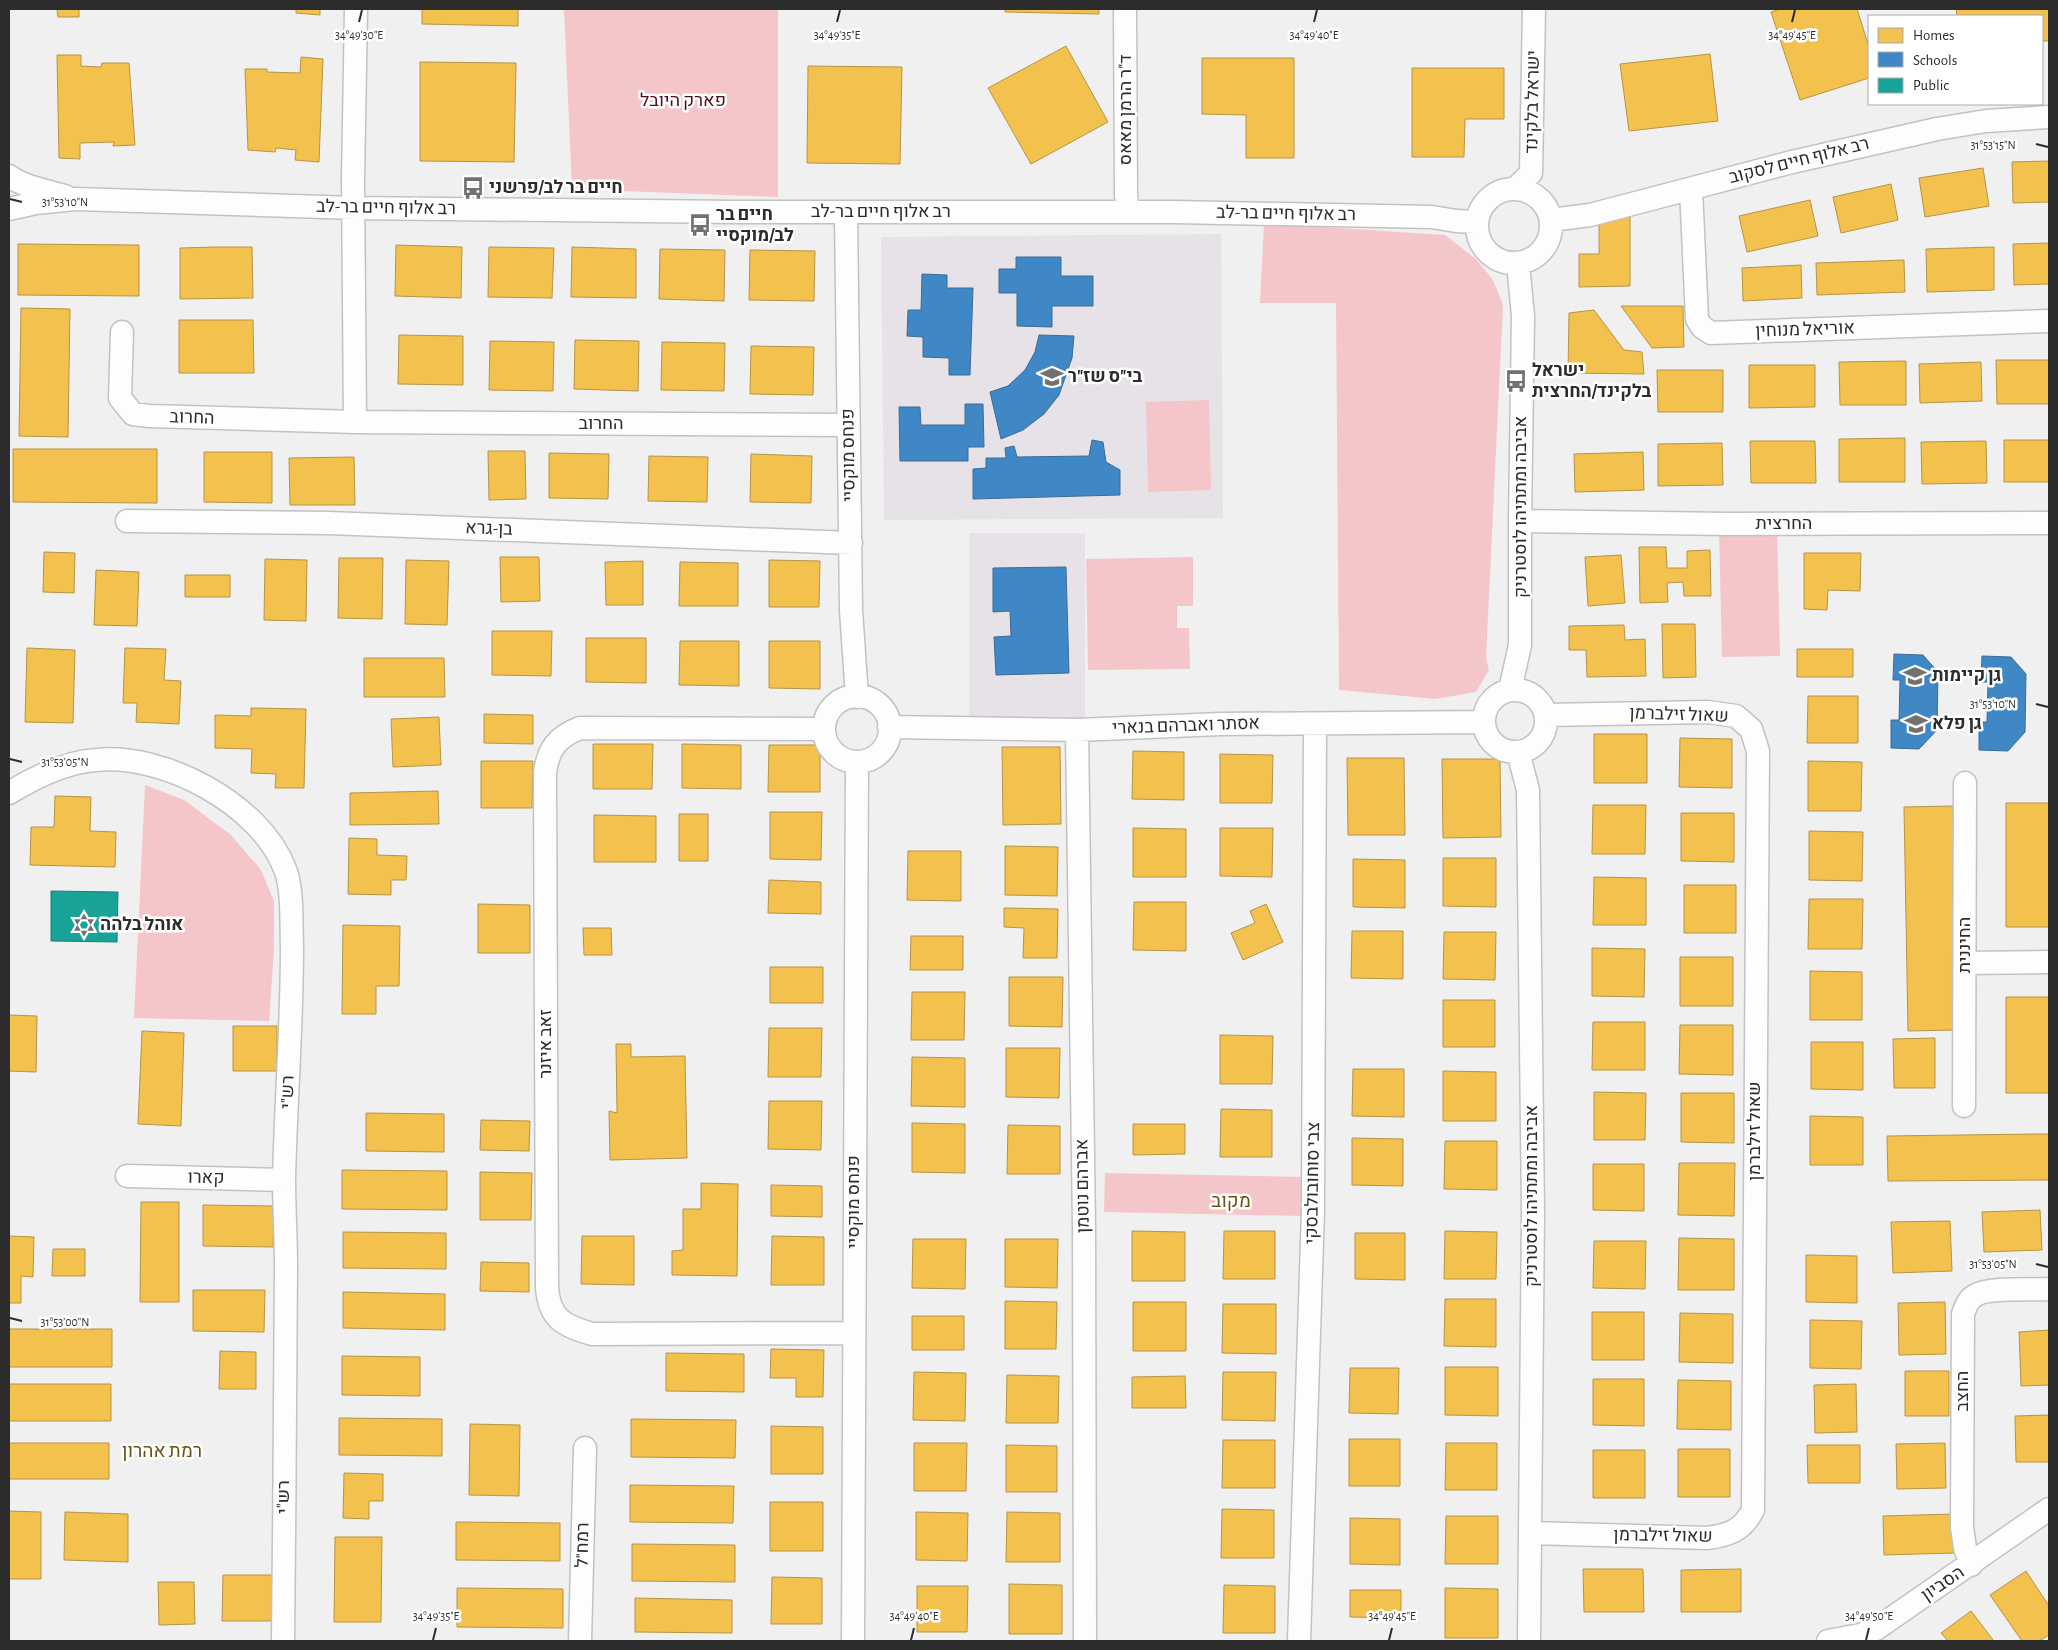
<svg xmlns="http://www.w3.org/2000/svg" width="2058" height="1650" viewBox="0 0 2058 1650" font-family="'Alegreya Sans',Heebo,sans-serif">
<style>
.built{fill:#e7e2e7}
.green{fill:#f5c6c9}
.homes{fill:#f2c14e;stroke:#b79444}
.schools{fill:#3f88c5;stroke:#3a6c97}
.public{fill:#17a398;stroke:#1e7f78}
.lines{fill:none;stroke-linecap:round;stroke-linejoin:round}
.minor-casing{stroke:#c3c2c3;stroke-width:25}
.minor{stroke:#fdfdfd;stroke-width:22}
.ticks{fill:none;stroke:#2d2c2d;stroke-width:2}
.labels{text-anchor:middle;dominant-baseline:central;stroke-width:5;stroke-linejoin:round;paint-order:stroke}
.park-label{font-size:18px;fill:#500e1b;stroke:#fff}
.street-label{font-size:18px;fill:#2d2c2d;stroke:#fff}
.poi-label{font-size:18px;font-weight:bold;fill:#2d2c2d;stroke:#fff;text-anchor:start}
.neighbourhood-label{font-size:19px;fill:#685318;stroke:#fff}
.ticks-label{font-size:12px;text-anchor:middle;fill:#2d2c2d;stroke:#fff;stroke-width:5;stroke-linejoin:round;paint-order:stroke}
</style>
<rect width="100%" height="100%" fill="#f1f0f1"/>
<path class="built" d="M1221,234L1223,518L884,520L881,237Z
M969,533H1085V718H969Z"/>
<path class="green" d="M564,9H778V197L572,189Z
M1264,223L1445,235L1476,259L1493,280L1503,305L1486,658L1489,670L1476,692L1435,699L1339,690L1336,303H1260Z
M1209,400L1211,490L1148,492L1146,402Z
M1777,527L1780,656L1722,657L1719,529Z
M1193,557V606H1177V628H1189L1190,669L1088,670L1086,559Z
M145,785L184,800L231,835L261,870L274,901V950L269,1021L134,1018Z
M1105,1173L1303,1177V1216L1104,1212Z"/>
<path class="homes" d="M57,9H79V17H58Z
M296,9H320V15L296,13Z
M422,9H518V26L422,24Z
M1005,9H1099V14L1005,12Z
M1780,9H1857L1869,47V78L1800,100L1771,12Z
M1956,9H2049V41H2042V16H1957Z
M1066,46L1108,122L1031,164L988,88Z
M1710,54L1718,121L1629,131L1620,64Z
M57,55H81V66L101,67L102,63H129L135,145L113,146L114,142L80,143V159L59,158Z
M301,57L323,59L319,162L295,160L296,150L276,148L275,152L248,150L245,69H267V72L300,73Z
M1202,58H1294V158H1246V115L1202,114Z
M420,62L516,63L514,162L420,161Z
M808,66L902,67L900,164L807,163Z
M1412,68H1504V119H1465L1464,157H1412Z
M2049,161V202L2013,203L2012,162Z
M1983,168L1989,206L1925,217L1919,178Z
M1891,184L1898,220L1841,233L1833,197Z
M1810,200L1818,236L1747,252L1739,216Z
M1630,217V286L1579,287V254H1599V218Z
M2049,243V284L2014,285L2013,244Z
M18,244L139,245V296L18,295Z
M396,245L462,247L461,298L395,296Z
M216,247H252L253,298L180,299V248Z
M489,247L554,248L552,298L488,297Z
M572,247L636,249V298L571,297Z
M1994,247V290L1927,292L1926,249Z
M660,249L725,250L724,301L659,299Z
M750,250L815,251L814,301L749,300Z
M1904,260L1905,292L1817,295L1816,263Z
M1801,265L1802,298L1743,301L1742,268Z
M1621,306H1683L1684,347L1652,348Z
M21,308L70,309L68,437L19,436Z
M1594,310L1624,350L1642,352L1644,374L1568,373L1569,313Z
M179,320H253L254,373H179Z
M399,335L463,336V385L398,384Z
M575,340L639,341L638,391L574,389Z
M490,341L554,342L553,391L489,390Z
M662,342L725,343L724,391L661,390Z
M751,346L814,347L813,395L750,394Z
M1996,360H2049V404H1997Z
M1906,361V405H1840L1839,362Z
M1981,362L1982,401L1920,403L1919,364Z
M1749,365H1815V407L1749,408Z
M1657,370H1723V412H1658Z
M1905,438V482H1839V439Z
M2004,440H2049V482H2004Z
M1750,441H1815L1816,483H1751Z
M1986,441L1987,483L1922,484L1921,442Z
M1722,443L1723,485L1658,486V444Z
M13,449H157V503L13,502Z
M488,451H525L526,499L489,500Z
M204,452H272V503L204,502Z
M1643,452L1644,490L1575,492L1574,454Z
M549,453L609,454L608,499L549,498Z
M751,454L812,456L811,503L750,502Z
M649,456L708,457L707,502L648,501Z
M354,457L355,505H290L289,458Z
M1639,547H1666L1667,568H1687V551L1710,550L1711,596H1684L1683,582L1667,583L1668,602L1640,603Z
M44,552L75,553L74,593L43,592Z
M1804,553H1861L1860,591L1828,590L1827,610L1804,609Z
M1621,555L1625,603L1588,606L1585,557Z
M500,557H539L540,601L501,602Z
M339,558H383L382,619L338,618Z
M265,559L307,560L306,621L264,620Z
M406,560L449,561L447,625L405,624Z
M769,560L820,561L819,607H769Z
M643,561V605H606L605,562Z
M680,562L738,563V606H679Z
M96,570L139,572L137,626L94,625Z
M185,575H230V597H185Z
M1662,624H1695L1696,677L1663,678Z
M1624,625L1625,640L1645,639L1646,676L1587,677L1586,650H1569V626Z
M492,631H552L551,676L492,675Z
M586,638H646V683L586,682Z
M680,641H739V686L679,685Z
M769,641H820V689L769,688Z
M27,648L75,650L73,723L25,722Z
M125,648L166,649L164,680L181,681L179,724L136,722L137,703H123Z
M1797,649H1853V677H1797Z
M364,658H444L445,697H364Z
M1808,696H1858V743H1807Z
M251,708L306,709L304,788H275L276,774L251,773L252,749L215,748V715L251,716Z
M484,714L533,715V744L484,743Z
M439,717L441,765L393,767L391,719Z
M1594,734H1647V783H1594Z
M1680,738L1732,739V788L1679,787Z
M593,744H653L652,789H593Z
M682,744L741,745V789L682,788Z
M769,745H820V792H768Z
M1002,747H1060L1061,824L1003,825Z
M1133,751L1184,752V800L1132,799Z
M1220,754L1273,755L1272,803H1220Z
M1347,758H1404L1405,835H1348Z
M1442,759H1500L1501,837L1443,838Z
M481,761H533L532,808H481Z
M1808,761L1862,762L1861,811H1808Z
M438,791L439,824L350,825V793Z
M55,796L91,797L90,831L116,832L115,867L30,865L31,827H54Z
M2006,803H2049V927H2006Z
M1593,805H1646L1645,854H1592Z
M1953,806L1956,1030L1908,1031L1904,807Z
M770,812H822L821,860L770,859Z
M1681,813H1734V862L1681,861Z
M679,814H708V861H679Z
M594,815L656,816V862H594Z
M1133,828L1186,829V877H1133Z
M1220,828H1273L1272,877L1220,876Z
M1809,831L1863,832L1862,881L1809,880Z
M349,838L377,839V855L407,856L406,880H391V895L348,894Z
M1005,846L1058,847L1057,896L1005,895Z
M908,851H961V901L907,900Z
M1443,858H1496V907L1443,906Z
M1353,859L1405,860V908L1353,907Z
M1594,877L1646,878V925H1593Z
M769,880L821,882V914L768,913Z
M1684,885H1736V933H1684Z
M1809,899H1863L1862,949H1808Z
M1134,902H1186V951L1133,950Z
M478,904L530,905V953H478Z
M1266,904L1283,942L1243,960L1231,933L1255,923L1250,911Z
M1004,908L1058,909L1057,958H1023L1024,928L1004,927Z
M343,925L400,926L399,986H376V1014H342Z
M583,928H611L612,955H584Z
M1352,931H1403V979L1351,978Z
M1444,932H1496L1495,980L1443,979Z
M911,936H963V970H910Z
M1592,948L1645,949L1644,997L1592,996Z
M1680,957H1733V1006H1680Z
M770,967H823V1003H770Z
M1810,971L1862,972V1020H1810Z
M1009,977H1063L1062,1027L1009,1026Z
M912,992H965L964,1040H911Z
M2006,997H2049V1093H2006Z
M1443,1000H1495V1047H1443Z
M9,1015L37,1016L36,1072L9,1071Z
M1593,1022H1645V1070H1592Z
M1680,1025H1733V1075L1679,1074Z
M233,1026H277V1071H233Z
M769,1028H822L821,1077H768Z
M142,1031L184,1033L181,1126L138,1124Z
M1220,1035L1273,1036L1272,1084H1220Z
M1935,1038V1088H1894L1893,1039Z
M1811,1042H1863V1090L1811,1089Z
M616,1044H631V1057L685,1056L687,1158L610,1160L609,1111L617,1113Z
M1006,1048H1060L1059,1098L1006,1097Z
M912,1057L965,1058V1107L911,1106Z
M1353,1069H1404V1117L1352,1116Z
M1443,1071L1496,1072V1121H1443Z
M1594,1092L1646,1093L1645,1140H1594Z
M1681,1093H1734V1143L1681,1142Z
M769,1101H822L821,1150L768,1149Z
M1221,1109L1272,1110V1157H1220Z
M366,1113L444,1114V1152L366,1151Z
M1810,1116L1863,1117V1165H1810Z
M481,1120L530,1121L529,1151L480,1150Z
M912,1123L965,1124V1173L912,1172Z
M1133,1124H1185V1154L1133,1155Z
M1008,1125L1060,1126V1174H1007Z
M2036,1134H2049V1180L1888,1181L1887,1136Z
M1352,1138L1403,1139V1186L1352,1185Z
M1445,1141H1497V1190L1444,1189Z
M1679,1163H1735L1734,1216L1678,1215Z
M1593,1164H1644V1211L1593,1210Z
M342,1170L447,1171V1210L342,1209Z
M480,1172L532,1173L531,1220H480Z
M701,1183L738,1184L737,1276L672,1275V1251L683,1250V1209H701Z
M771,1185L822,1186V1217L771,1216Z
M141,1202H179V1302H140Z
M203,1205L274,1206L273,1247L203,1246Z
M2040,1210L2042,1250L1984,1252L1982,1212Z
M1950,1221L1952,1271L1893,1273L1891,1222Z
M1132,1231L1185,1232V1281H1132Z
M1224,1231H1275V1279H1223Z
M1445,1231L1497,1232L1496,1279H1444Z
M343,1232L446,1233V1269L343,1268Z
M1355,1233H1405V1280L1355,1279Z
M9,1236L34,1237L33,1277L21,1276V1303H9Z
M582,1236H634V1285L581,1284Z
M772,1236L824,1237V1285H771Z
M1679,1238L1734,1239V1290H1678Z
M913,1239H966L965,1289L912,1288Z
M1005,1239H1058L1057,1288L1005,1287Z
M1594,1241H1646L1645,1289L1593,1288Z
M53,1249H85V1276H52Z
M1806,1255L1857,1256V1303L1806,1302Z
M481,1262L529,1263V1292L480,1291Z
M193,1290H265L264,1332L193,1331Z
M343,1292L445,1294V1330L343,1328Z
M1445,1299H1496V1347L1444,1346Z
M1005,1301L1057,1302L1056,1349H1005Z
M1133,1302H1186V1351H1133Z
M1945,1302L1946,1354L1899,1355L1898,1303Z
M1223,1304H1276V1354L1222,1353Z
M1592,1312H1644V1360H1592Z
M1680,1313L1733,1314V1363L1679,1362Z
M912,1316H964V1350H912Z
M1810,1320L1862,1321L1861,1369L1810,1368Z
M9,1329H112V1367H9Z
M2049,1330V1385L2021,1386L2019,1332Z
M771,1349L824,1350L823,1397H796V1378H770Z
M220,1351L256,1352V1389H219Z
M666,1353L744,1354V1392L666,1391Z
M342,1356L420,1357V1396L342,1395Z
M1445,1367H1498V1416L1445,1415Z
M1350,1368H1399L1398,1414L1349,1413Z
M1905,1371H1949V1416H1905Z
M914,1372L966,1373L965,1421L913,1420Z
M1223,1372H1276L1275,1421L1222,1420Z
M1007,1375L1059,1376L1058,1423H1006Z
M1185,1376L1186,1408H1132V1377Z
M1593,1379H1644V1426L1593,1425Z
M1678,1380L1731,1381V1430L1677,1429Z
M9,1384H111V1421H9Z
M1856,1384L1857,1432L1815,1433L1814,1385Z
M2049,1415V1462H2016L2015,1416Z
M339,1418L442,1419V1456L339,1455Z
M631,1419L736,1420L735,1458L631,1457Z
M470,1424L520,1425L519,1496L469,1495Z
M771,1426L823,1427V1474H771Z
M1349,1439H1400V1486H1349Z
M1223,1440H1275V1488H1222Z
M9,1443H109V1479H9Z
M914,1443H967L966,1491H914Z
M1446,1443H1497V1490H1445Z
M1945,1443L1946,1488L1897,1489L1896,1444Z
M1006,1445L1057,1446V1492H1006Z
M1807,1445H1860V1483H1808Z
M1678,1449H1730V1497H1678Z
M1593,1450H1645V1498H1593Z
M344,1473L383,1474V1501H369V1519L343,1518Z
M630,1485L734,1486L733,1523L630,1522Z
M770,1502H823V1551H770Z
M1222,1509L1274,1510V1558H1221Z
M9,1511L41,1512V1579H9Z
M65,1512L128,1514V1562L64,1560Z
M916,1512L968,1513L967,1561L916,1560Z
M1007,1512L1060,1513V1562H1006Z
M1954,1514L1955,1553L1884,1555L1883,1516Z
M1446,1516H1498V1564H1445Z
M1350,1518L1400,1519V1565L1350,1564Z
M456,1522L560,1523V1561L456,1560Z
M335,1537H382L381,1622H334Z
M632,1544L735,1545V1582L632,1581Z
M1583,1569H1643L1644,1612H1584Z
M1741,1569V1612H1681V1570Z
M2026,1571L2049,1606V1635L2039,1641H2022L1990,1595Z
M223,1575H273V1621H222Z
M772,1577L822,1578V1624H771Z
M158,1582H194L195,1624L159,1625Z
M1009,1584L1062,1585V1634H1009Z
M1224,1585L1275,1586V1633H1223Z
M917,1586H968L967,1632H917Z
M457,1588L563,1589V1628L457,1627Z
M1445,1588L1498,1589V1638H1445Z
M1350,1590H1401V1618L1350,1617Z
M635,1598L732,1600V1633L635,1632Z
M1971,1611L1994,1641H1948L1941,1633Z"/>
<path class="schools" d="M1016,257H1061V276H1093V306H1052V327L1017,326V293H999V269H1016Z
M922,274L947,275V288H973L970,375H949V358L923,357V337L907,336L908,310H921Z
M1039,335L1074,336L1072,358L1059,395L1044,414L1023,430L1001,439L990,392L1008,386L1025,370L1035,352Z
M965,404H983L984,447H968V461H900L899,407H920L921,425H965Z
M1092,440L1103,442L1106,462L1120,470V495L973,499V469L986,468V458H1006L1005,448L1014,446L1017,457L1089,456Z
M1066,567L1069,673L996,675L994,637L1011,636L1010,611L993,612V568Z
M1894,654L1923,655L1938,672L1937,730L1919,749L1891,748V720H1899L1900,680H1893Z
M1982,656L2011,657L2026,674L2025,732L2008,751L1979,750V722H1987L1988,682H1981Z"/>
<path class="public" d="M51,891L118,892L117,942L51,941Z"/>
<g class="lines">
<defs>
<path id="minor" d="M1125,9L1126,195L1128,212
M9,176C24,187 47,191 65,196
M1516,188L1531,173L1534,9
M1477 226a37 37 0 1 1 74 0a37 37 0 1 1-74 0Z
M1691,189L1697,319L1702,327L1711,333L2049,321
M9,209L36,203L75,199L355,208L736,212H1174L1432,217L1456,221L1477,222
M846,213L851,610L857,697
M1551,220L1590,215L1792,162L1937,129L1986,121L2049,117
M122,332L120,398L133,414L149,416L355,422L848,425
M355,422L353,179L356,9
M127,521L329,523L851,543
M1520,521L1728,524L2049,523
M1484 721a31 31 0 1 1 62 0a31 31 0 1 1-62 0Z
M1510,690L1520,645V521L1523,316L1518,263
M824 729a33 33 0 1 1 66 0a33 33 0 1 1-66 0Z
M889,727L1077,730L1221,724L1484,722
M824,729L580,728C557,737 548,749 545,773L547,1287C549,1319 564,1326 592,1334L854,1333
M1077,730L1084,1227L1085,1641
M1518,752L1528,790L1533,1212L1529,1641
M9,793C35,777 65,762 96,760C164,753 260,804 285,869C293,888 291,925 292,946C292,1023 286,1100 284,1178C284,1207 286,1237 286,1266C286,1391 284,1516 283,1641
M1965,963L2049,962
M1964,1106L1965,783
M127,1176L284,1180
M1531,1533L1707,1538C1729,1535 1742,1531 1753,1510L1758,751L1751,729L1736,716L1708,712L1546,715
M1971,1565L1965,1548L1962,1527L1963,1314C1966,1306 1968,1299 1976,1295C1988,1287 2033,1290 2049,1289
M580,1641L585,1448
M853,1641L857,762
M1299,1641L1313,1210L1315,724
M1828,1641L1860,1635L1876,1629L2049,1509"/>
</defs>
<use href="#minor" class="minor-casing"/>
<use href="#minor" class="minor"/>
</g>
<path class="ticks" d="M359,22L362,10M837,22L840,10M1314,22L1317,10M1792,22L1795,10M2036,144L2048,147M10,199L22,202M2036,704L2048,707M10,759L22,762M2036,1264L2048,1267M10,1318L22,1321M433,1640L436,1628M911,1640L914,1628M1389,1640L1392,1628M1866,1640L1869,1628"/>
<defs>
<symbol id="bus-bare" viewBox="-9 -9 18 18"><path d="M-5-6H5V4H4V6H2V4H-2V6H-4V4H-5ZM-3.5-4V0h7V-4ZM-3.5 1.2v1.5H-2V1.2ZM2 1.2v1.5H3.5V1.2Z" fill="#727172" stroke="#fff" stroke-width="2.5" paint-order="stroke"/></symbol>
<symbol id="school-bare" viewBox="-9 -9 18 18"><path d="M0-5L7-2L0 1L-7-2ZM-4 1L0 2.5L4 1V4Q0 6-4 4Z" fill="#727172" stroke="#fff" stroke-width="2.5" paint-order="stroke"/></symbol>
<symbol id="synagogue-bare" viewBox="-9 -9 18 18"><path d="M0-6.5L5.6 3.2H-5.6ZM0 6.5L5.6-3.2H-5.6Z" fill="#727172" stroke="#fff" stroke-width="2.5" paint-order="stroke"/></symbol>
</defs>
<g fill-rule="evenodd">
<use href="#bus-bare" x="457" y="172" width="32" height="32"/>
<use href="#bus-bare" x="684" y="209" width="32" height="32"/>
<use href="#school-bare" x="1036" y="361" width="32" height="32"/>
<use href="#bus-bare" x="1500" y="365" width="32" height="32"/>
<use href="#school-bare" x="1899" y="660" width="32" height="32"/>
<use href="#school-bare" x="1900" y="708" width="32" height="32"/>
<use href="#synagogue-bare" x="68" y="909" width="32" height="32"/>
</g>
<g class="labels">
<g class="park-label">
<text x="683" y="101">פארק היובל</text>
</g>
<g class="street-label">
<text transform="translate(1533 102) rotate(-89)">ישראל בלקינד</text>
<text transform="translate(1126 110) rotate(-90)">ד"ר הרמן מאאס</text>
<text transform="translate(1799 161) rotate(-14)">רב אלוף חיים לסקוב</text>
<text transform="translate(386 208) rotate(1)">רב אלוף חיים בר-לב</text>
<text x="881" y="212">רב אלוף חיים בר-לב</text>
<text transform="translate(1286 214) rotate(1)">רב אלוף חיים בר-לב</text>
<text transform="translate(1805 330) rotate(-2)">אוריאל מנוחין</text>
<text transform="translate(192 418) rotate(2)">החרוב</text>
<text x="601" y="424">החרוב</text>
<text transform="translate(849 455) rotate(-91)">פנחס מוקסיי</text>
<text transform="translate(1521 507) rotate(-90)">אביבה ומתתיהו לוסטרניק</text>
<text x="1784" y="524">החרצית</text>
<text transform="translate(489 529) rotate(2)">בן-גרא</text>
<text transform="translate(1679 715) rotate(2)">שאול זילברמן</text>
<text transform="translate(1186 726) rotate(-2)">אסתר ואברהם בנארי</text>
<text transform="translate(1965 945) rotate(-90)">החיננית</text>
<text transform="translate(546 1044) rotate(-90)">זאב איזנר</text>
<text transform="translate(288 1092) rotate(-88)">רש"י</text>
<text transform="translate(1755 1131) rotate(-90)">שאול זילברמן</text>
<text transform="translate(206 1178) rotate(1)">קארו</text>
<text transform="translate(1313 1183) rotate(-89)">צבי סוחובולבסקי</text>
<text transform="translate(1083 1186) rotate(-91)">אברהם נוטמן</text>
<text transform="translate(1532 1196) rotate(-90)">אביבה ומתתיהו לוסטרניק</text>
<text transform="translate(854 1202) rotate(-90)">פנחס מוקסיי</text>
<text transform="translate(1963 1391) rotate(-90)">החצב</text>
<text transform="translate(284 1497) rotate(-90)">רש"י</text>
<text transform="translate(1663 1536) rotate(1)">שאול זילברמן</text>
<text transform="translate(583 1545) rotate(-89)">רמח"ל</text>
<text transform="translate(1943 1584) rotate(-34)">הסביון</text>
</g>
<g class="poi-label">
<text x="489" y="188">חיים בר לב/פרשני</text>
<text x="716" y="215">חיים בר<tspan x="716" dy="21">לב/מוקסיי</tspan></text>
<text x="1532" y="371">ישראל<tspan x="1532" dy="21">בלקינד/החרצית</tspan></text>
<text x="1068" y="377">בי"ס שז"ר</text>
<text x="1932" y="676">גן קיימות</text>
<text x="1932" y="724">גן פלא</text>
<text x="100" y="925">אוהל בלהה</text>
</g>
<g class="neighbourhood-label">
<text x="1231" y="1201">מקוב</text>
<text x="162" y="1451">רמת אהרון</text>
</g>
</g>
<g class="ticks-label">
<text x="359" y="39">34°49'30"E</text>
<text x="837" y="39">34°49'35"E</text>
<text x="1314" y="39">34°49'40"E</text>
<text x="1792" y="39">34°49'45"E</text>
<text x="1993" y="149">31°53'15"N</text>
<text x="65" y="206">31°53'10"N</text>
<text x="1993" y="708">31°53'10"N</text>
<text x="65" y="766">31°53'05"N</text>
<text x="1993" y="1268">31°53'05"N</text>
<text x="65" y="1326">31°53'00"N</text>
<text x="436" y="1620">34°49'35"E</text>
<text x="914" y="1620">34°49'40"E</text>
<text x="1392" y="1620">34°49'45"E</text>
<text x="1869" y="1620">34°49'50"E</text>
</g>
<rect width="2058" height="1650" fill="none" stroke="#2d2c2d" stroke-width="20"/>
<rect x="1868" y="15" width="175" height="90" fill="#ffffff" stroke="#ababab"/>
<rect x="1878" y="28" width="25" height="15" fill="#f2c14e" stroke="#ababab"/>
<text x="1913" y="40" font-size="15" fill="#2d2c2d">Homes</text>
<rect x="1878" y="52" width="25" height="15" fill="#3f88c5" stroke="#ababab"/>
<text x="1913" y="65" font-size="15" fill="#2d2c2d">Schools</text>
<rect x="1878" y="78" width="25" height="15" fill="#17a398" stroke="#ababab"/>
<text x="1913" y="90" font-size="15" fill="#2d2c2d">Public</text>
</svg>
